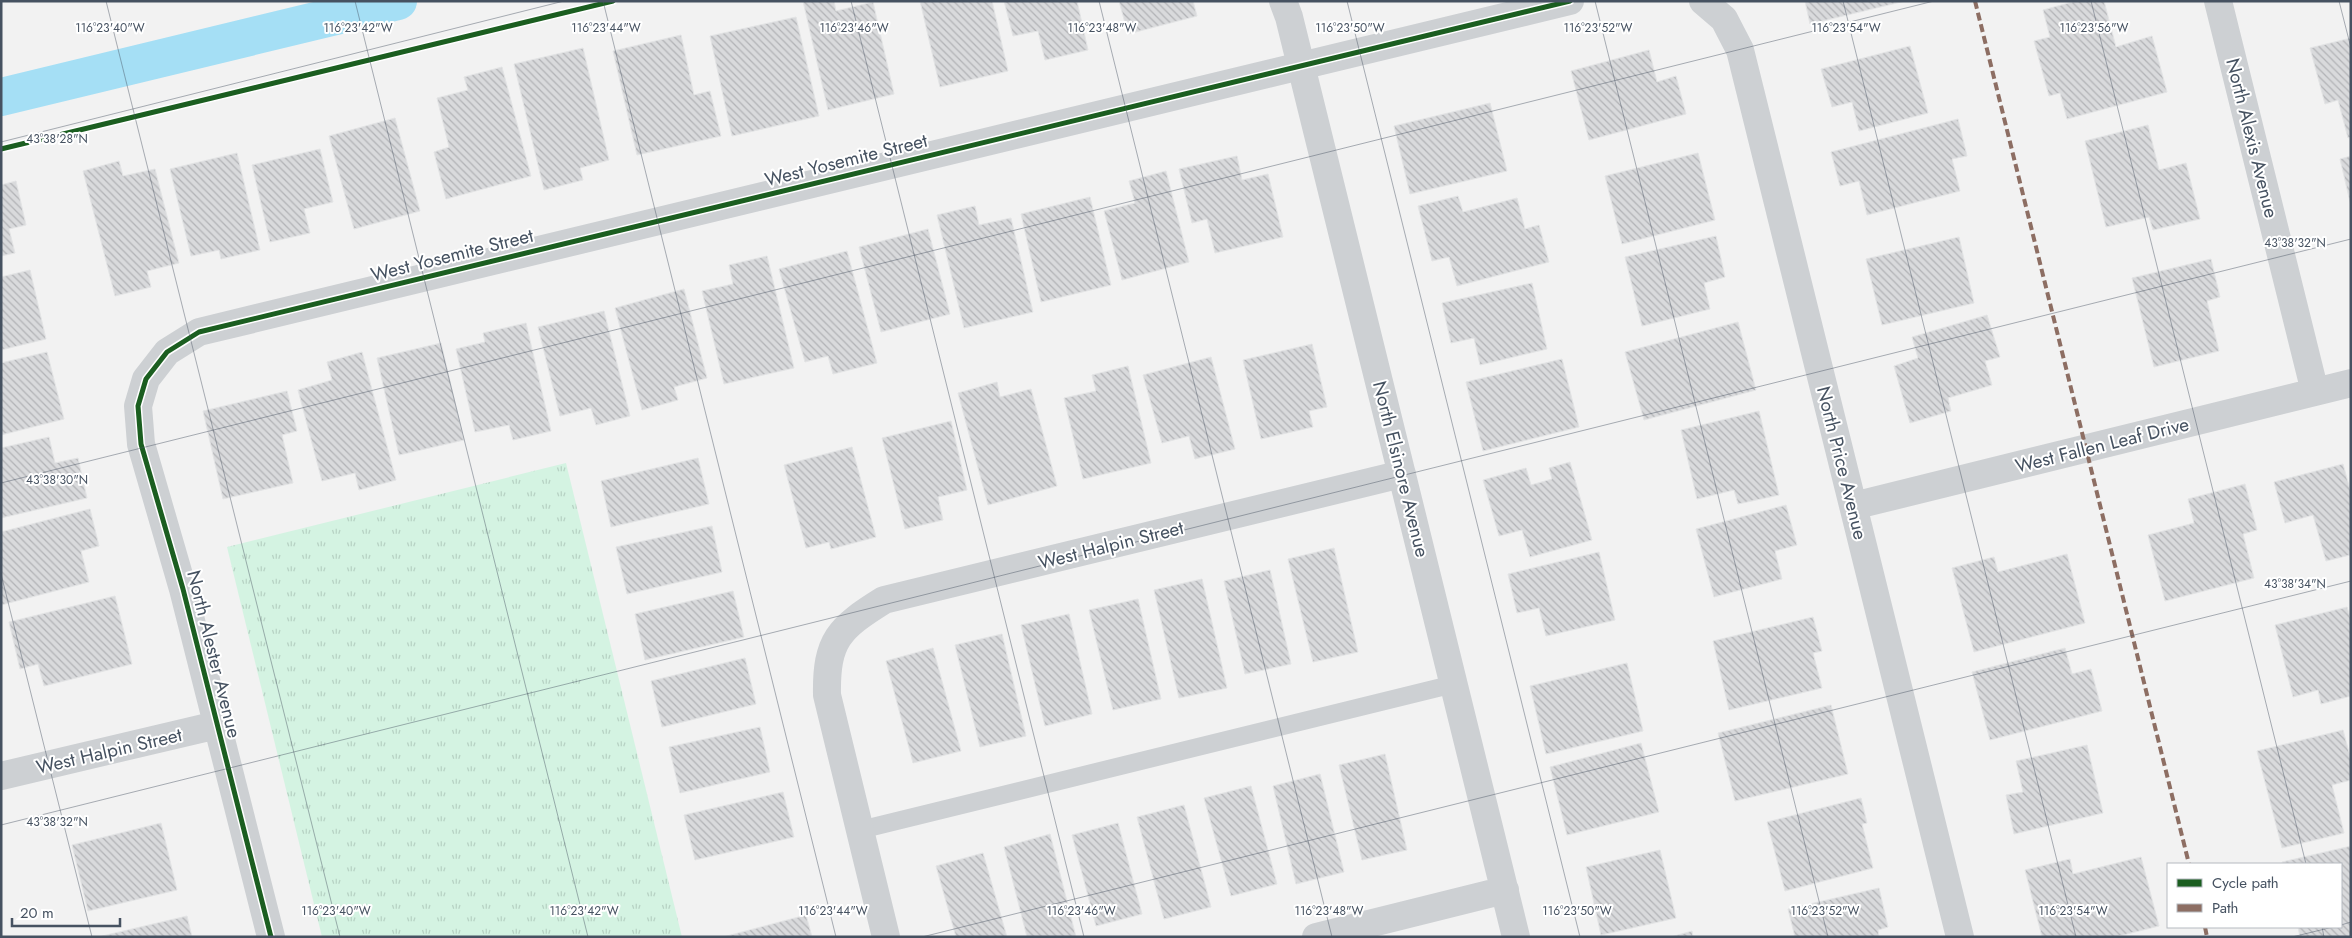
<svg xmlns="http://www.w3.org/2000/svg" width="2352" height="938" viewBox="0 0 2352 938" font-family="Jost,sans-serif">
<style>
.grass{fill:url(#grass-tufts)}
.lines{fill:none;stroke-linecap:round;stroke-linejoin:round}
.canal{stroke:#a5dff5;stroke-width:38}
.building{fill:url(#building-back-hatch);stroke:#e3e4e5}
.service{stroke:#cdd0d3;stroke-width:18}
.minor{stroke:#cdd0d3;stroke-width:28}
.quiet{stroke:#8d6e63;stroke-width:4;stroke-dasharray:8 4;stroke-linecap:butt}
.cycleway-casing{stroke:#fff;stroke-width:8}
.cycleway{stroke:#1b5e20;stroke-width:5}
.ticks{fill:none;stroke:#465261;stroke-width:1;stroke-opacity:0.45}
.labels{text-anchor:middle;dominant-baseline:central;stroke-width:4;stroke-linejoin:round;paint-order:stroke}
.street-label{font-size:19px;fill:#465261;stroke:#fff}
.ticks-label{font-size:12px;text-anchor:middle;fill:#465261;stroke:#fff;stroke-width:4;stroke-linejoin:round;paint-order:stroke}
</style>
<defs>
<pattern id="grass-tufts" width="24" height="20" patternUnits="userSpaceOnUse" patternTransform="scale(1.25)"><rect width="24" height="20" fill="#d4f3e2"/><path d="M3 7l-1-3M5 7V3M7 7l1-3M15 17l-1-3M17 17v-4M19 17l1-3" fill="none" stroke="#b7d2c4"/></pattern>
<pattern id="building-back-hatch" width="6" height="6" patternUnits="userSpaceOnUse" patternTransform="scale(1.25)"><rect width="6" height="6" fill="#d9dadc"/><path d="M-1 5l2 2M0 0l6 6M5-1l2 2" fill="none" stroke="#b2b3b6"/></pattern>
</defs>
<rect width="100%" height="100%" fill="#f2f2f2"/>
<path class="grass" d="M566,463L682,937H322L227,547Z"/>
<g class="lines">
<path class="canal" d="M1,97L398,1"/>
</g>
<path class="building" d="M803,1H834L836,11L873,2L894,94L828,110Z
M920,1H992L1008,71L940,87Z
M1004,1H1077L1088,50L1045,60L1038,31L1013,36Z
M1119,1H1193L1197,16L1128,34Z
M1805,1H1905L1810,24Z
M2076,1H2104L2116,47L2152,36L2167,92L2067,119L2060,93L2049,96L2034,41L2050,37L2043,10Z
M796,17L819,116L732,136L710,36Z
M681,35L694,95L710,91L721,136L637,155L613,51Z
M2351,38V137L2348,138L2338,100L2325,104L2310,48Z
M1910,46L1928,113L1859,131L1852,102L1832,107L1821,69Z
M583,48L609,160L580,168L583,180L544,190L514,64Z
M1649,50L1657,82L1676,76L1686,114L1589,140L1571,71Z
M502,67L531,176L446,199L434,152L449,147L437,98L468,90L464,77Z
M1490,103L1507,171L1410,194L1394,126Z
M395,118L420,211L354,229L329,136Z
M1958,119L1967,156L1952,159L1960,191L1867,215L1859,181L1840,186L1831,152Z
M2148,125L2159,170L2186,163L2200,219L2153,230L2149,217L2106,227L2085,141Z
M320,149L333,202L304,209L310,233L270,242L252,165Z
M237,153L260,250L221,259L219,250L191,256L170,169Z
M1698,153L1715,220L1622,244L1605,176Z
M1237,156L1242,180L1268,174L1283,237L1215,253L1207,219L1192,223L1179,169Z
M2351,156V206L2340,159Z
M119,161L123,176L155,169L179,263L147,271L151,287L115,296L83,171Z
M1166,171L1189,262L1122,280L1104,211L1135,203L1129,181Z
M16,181L26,225L9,229L15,253L1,256V185Z
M1458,196L1463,212L1517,198L1525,229L1539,225L1549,262L1457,286L1449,257L1432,261L1418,206Z
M1090,197L1111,285L1041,302L1021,214Z
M975,206L979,225L1011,218L1033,312L964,328L937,215Z
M928,229L950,314L881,332L859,247Z
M1716,236L1725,277L1704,283L1710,309L1642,326L1625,257Z
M1959,237L1974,303L1882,325L1866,259Z
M847,251L877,363L833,374L828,356L805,362L779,269Z
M767,256L794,368L724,384L702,291L733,284L729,265Z
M2211,259L2220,297L2207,301L2219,351L2154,367L2132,278Z
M30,270L46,339L1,350V277Z
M1532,283L1547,349L1480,365L1474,338L1451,343L1442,303Z
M684,289L707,378L674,387L678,400L642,410L615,308Z
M604,311L630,416L596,425L591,408L560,416L538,327Z
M1987,315L2000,357L1985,361L1992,385L1948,398L1951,411L1910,423L1894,366L1918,358L1912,337Z
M1738,322L1756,390L1644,420L1625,352Z
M526,323L551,431L513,440L509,425L475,432L456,349L485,342L483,333Z
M441,343L464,440L399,455L377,358Z
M1312,344L1327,407L1309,411L1313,427L1261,439L1243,360Z
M47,352L64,419L1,435V363Z
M362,352L396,480L359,490L355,473L322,481L298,390L332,380L327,362Z
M1211,357L1235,449L1195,459L1189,436L1162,443L1143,375Z
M1562,359L1579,427L1483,451L1466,382Z
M1128,366L1151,463L1083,479L1064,398L1096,391L1092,375Z
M997,382L1000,397L1031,389L1057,486L988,505L958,393Z
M287,391L297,431L282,435L293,483L223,499L203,411Z
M1759,411L1779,495L1738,504L1734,490L1697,499L1681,430Z
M951,421L967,490L938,497L943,520L905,529L882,438Z
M49,437L55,463L78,458L87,498L1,518V448Z
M852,447L876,537L831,549L829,542L806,548L784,465Z
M698,458L709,504L611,527L601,481Z
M1570,462L1592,540L1530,557L1522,530L1499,536L1483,480L1526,468L1531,485L1552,479L1549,468Z
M2343,464L2351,493V559L2350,555L2326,561L2313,515L2285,523L2274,482Z
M2245,484L2257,530L2243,534L2254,578L2165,601L2148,535L2194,523L2188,499Z
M1786,505L1797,545L1775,551L1782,579L1714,597L1696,529Z
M90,509L99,546L81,551L89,582L1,605V532Z
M712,526L722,572L627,594L616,547Z
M1334,548L1358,652L1313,662L1288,559Z
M1599,552L1615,620L1546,636L1539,608L1517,613L1508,574Z
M2067,554L2085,623L1974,652L1952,568L1994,557L1998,572Z
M1270,570L1291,664L1245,674L1224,581Z
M1202,579L1227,688L1179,698L1154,590Z
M733,591L744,637L645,660L635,614Z
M115,596L132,664L44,686L38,664L20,669L9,622Z
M1138,599L1161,699L1113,710L1089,610Z
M2347,607L2351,620V696L2321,704L2318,690L2293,697L2275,625Z
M1069,614L1092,714L1045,726L1021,625Z
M1813,617L1822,651L1813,653L1822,688L1729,710L1713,641Z
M1002,634L1026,736L980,747L955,645Z
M933,648L961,751L913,763L886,661Z
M2065,648L2072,674L2091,669L2102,711L1990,740L1972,672Z
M745,658L756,704L662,727L651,681Z
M1627,663L1643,731L1546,754L1530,686Z
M1831,705L1848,774L1735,801L1718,733Z
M760,727L770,772L680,793L669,747Z
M2343,730L2351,760V780L2332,785L2344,833L2282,848L2257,751Z
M1641,743L1659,812L1567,835L1550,767Z
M2087,745L2103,813L2014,834L2006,795L2023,792L2016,761Z
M1385,754L1407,850L1362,860L1339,765Z
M1320,774L1344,872L1296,884L1273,786Z
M1251,786L1277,884L1231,896L1204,798Z
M783,792L794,837L695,860L684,815Z
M1861,798L1867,823L1862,824L1873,868L1785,891L1767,822Z
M1184,805L1211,907L1164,919L1137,817Z
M161,823L177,890L88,911L72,845Z
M1118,823L1142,914L1096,926L1072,835Z
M1050,834L1076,937H1027L1004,847Z
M2351,846V937H2300L2298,927H2341V864H2283L2282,862Z
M1660,850L1676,918L1601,935L1586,867Z
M983,853L1007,937H956L936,866Z
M2141,857L2159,926L2115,937H2042L2025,870L2070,859L2073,874Z
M1879,888L1888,927L1878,930L1879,937H1795L1788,909Z
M806,915L812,937H723Z
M187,916L192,937H98Z
M1692,931L1693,937H1671Z"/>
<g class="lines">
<path class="service" d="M860,830L1454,684"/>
<path class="minor" d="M1283,1L1289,17L1516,937
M1703,1L1724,19L1740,50L1960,937
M2218,1L2315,392
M1853,506L2351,383
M1,776L217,725
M271,937L183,589L141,444L138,406L146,379L167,352L199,332L1570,1
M886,937L827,695C826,640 839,628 884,600L1402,474
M1316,937L1505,890"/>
<path class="quiet" d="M1975,1L2189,864
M2205,927L2207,937"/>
<defs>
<path id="cycleway" d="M1,149L613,1
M271,937L183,589L141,444L138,406L146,379L167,352L199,332L1570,1"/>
</defs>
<use href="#cycleway" class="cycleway-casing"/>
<use href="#cycleway" class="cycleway"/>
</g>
<path class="ticks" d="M106,1L340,937M355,1L588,937M603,1L836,937M851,1L1084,937M1099,1L1332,937M1347,1L1580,937M1595,1L1828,937M1843,1L2076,937M2091,1L2306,864M2339,1L2351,48M1,142L564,1M1,483L1934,1M1,574L92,937M1,825L2351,239M2341,925L2351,922M2322,927L2324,937M922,937L2351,581M2292,937L2333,927"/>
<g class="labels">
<g class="street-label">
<text transform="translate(2252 138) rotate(76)">North Alexis Avenue</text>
<text transform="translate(846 160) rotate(-14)">West Yosemite Street</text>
<text transform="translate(452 255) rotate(-14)">West Yosemite Street</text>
<text transform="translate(2102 445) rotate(-14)">West Fallen Leaf Drive</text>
<text transform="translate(1842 463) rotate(76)">North Price Avenue</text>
<text transform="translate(1401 469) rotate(76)">North Elsinore Avenue</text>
<text transform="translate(1111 545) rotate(-14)">West Halpin Street</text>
<text transform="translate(214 654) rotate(76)">North Alester Avenue</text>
<text transform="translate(109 751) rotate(-13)">West Halpin Street</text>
</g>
</g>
<g class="ticks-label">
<text x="110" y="32">116°23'40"W</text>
<text x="358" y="32">116°23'42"W</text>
<text x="606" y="32">116°23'44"W</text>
<text x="854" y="32">116°23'46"W</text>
<text x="1102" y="32">116°23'48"W</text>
<text x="1350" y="32">116°23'50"W</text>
<text x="1598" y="32">116°23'52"W</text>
<text x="1846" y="32">116°23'54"W</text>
<text x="2094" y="32">116°23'56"W</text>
<text x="57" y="143">43°38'28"N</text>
<text x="2295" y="247">43°38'32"N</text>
<text x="57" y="484">43°38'30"N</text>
<text x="2295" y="588">43°38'34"N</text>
<text x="57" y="826">43°38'32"N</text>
<text x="336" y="915">116°23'40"W</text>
<text x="584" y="915">116°23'42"W</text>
<text x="833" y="915">116°23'44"W</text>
<text x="1081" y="915">116°23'46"W</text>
<text x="1329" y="915">116°23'48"W</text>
<text x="1577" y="915">116°23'50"W</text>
<text x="1825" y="915">116°23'52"W</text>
<text x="2073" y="915">116°23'54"W</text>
</g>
<rect width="2352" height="938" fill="none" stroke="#465261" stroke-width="5"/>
<rect x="2167" y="863" width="175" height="65" fill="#ffffff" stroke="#b5bac0"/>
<rect x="2177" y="879" width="25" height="8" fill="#1b5e20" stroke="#b5bac0"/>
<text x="2212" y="888" font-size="15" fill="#465261">Cycle path</text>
<rect x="2177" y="904" width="25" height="8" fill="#8d6e63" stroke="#b5bac0"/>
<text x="2212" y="913" font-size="15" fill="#465261">Path</text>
<path d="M12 918v8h108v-8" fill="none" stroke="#465261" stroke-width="2.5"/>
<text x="20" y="918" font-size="15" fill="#465261" stroke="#ffffff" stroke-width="4" paint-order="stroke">20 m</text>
</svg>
